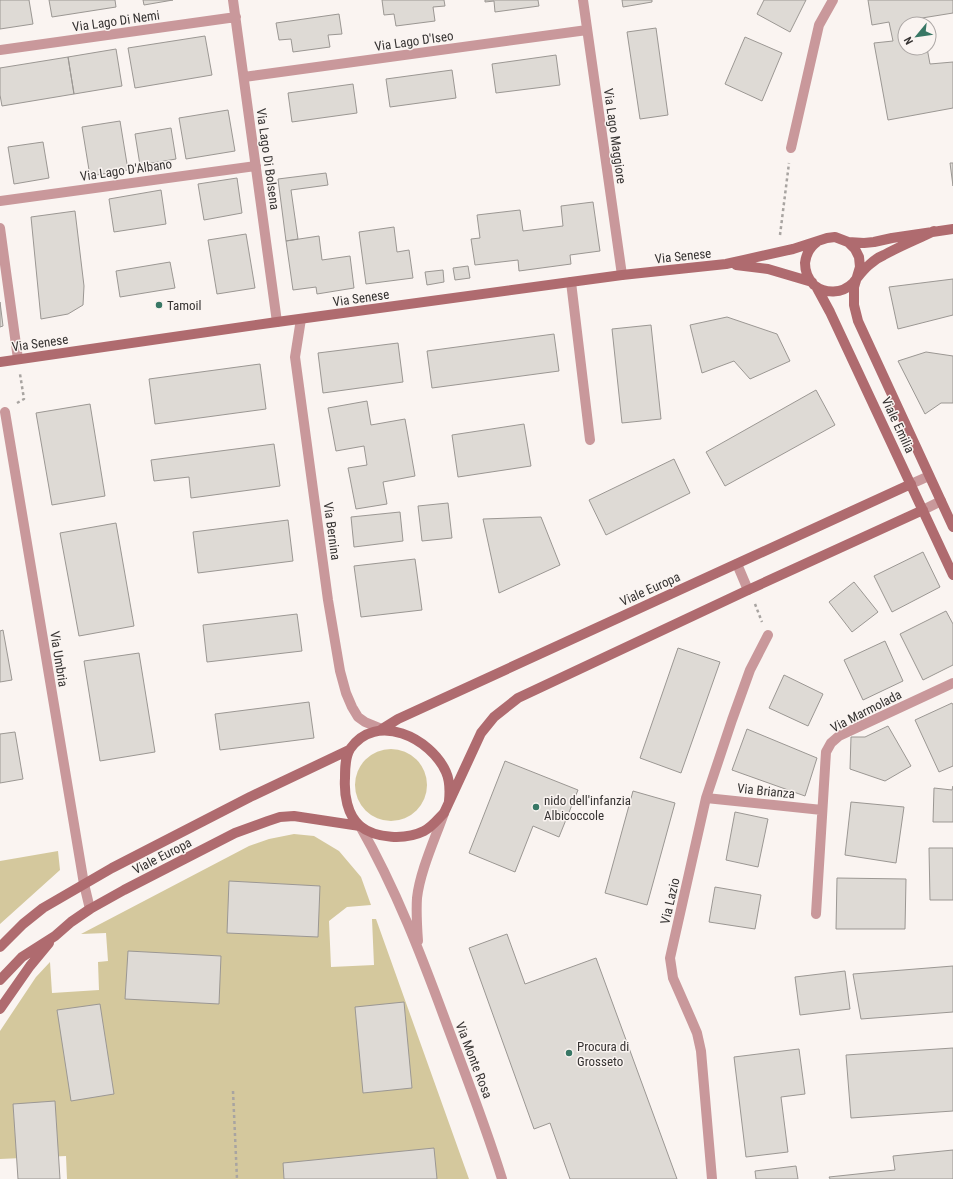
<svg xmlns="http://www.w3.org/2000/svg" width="953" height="1179" viewBox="0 0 953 1179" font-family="'Roboto Condensed',sans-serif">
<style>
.green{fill:#d4c89d}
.building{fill:#dedad5;stroke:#9b9793}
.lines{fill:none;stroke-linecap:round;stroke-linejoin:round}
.path{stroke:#a8a4a1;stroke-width:2.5;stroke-dasharray:3 3;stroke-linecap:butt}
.lane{stroke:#c9989b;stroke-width:10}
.street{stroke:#c9989b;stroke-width:10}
.secondary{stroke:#af6b6f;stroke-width:10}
.poi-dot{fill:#387765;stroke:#faf4f1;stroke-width:1.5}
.labels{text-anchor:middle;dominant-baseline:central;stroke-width:3;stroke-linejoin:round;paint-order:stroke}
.street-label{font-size:13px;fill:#363332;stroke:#faf4f1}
.poi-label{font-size:13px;fill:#363332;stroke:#faf4f1;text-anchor:start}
</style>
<rect width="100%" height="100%" fill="#faf4f1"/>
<path class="green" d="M355 785a36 36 0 1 1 72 0a36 36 0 1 1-72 0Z
M294,834L314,836L339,851L361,877L371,905L347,907L329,921L331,967L374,965L372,919H376L469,1179H67L66,1156L0,1159V1031L36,977L50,962L52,993L99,990L98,962L108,961L106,933L81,934L249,846L269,839Z
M58,851L60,870L0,924V861Z"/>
<path class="building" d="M0,0H29L33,24L0,29Z
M49,0H115L116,7L52,17Z
M143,0H173L144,5Z
M382,0H444L445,6L433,7L435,21L396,26L394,14L384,15Z
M485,0H538L539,6L495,12L494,1L485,2Z
M622,0H652V2L623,7Z
M764,0H806L790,32L757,14Z
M868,0H953V13L922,18L923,24H905V48H927L930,64L953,62V108L888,120L874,43L893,41L889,22L872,25Z
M339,14L342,34L328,35L330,47L293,52L291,39L279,40L276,23Z
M656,28L668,115L640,119L627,32Z
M205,36L212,75L135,88L128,48Z
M745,37L782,53L762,101L725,84Z
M116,49L122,86L74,94L68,57Z
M556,55L560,85L496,93L492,64Z
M68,57L74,94L2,106L0,95V68Z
M452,70L456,98L390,107L386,79Z
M353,84L357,113L292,122L288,93Z
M228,110L235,151L186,159L179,118Z
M120,121L128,170L90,176L82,127Z
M171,128L176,159L140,165L135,134Z
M43,142L49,178L14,184L8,147Z
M950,163H953V186Z
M326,173L328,185L291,190L298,239L286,241L278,179Z
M237,178L242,213L204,220L198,184Z
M161,190L166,224L114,232L109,199Z
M593,202L600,251L570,255L571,264L519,271L518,260L475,265L471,239L480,238L477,215L520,210L523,231L563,226L561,206Z
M75,211L84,286L83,305L68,314L41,319L31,217Z
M394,227L397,252L409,250L413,278L366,284L359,232Z
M246,234L255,288L217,294L208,240Z
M319,236L322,260L350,256L354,288L317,294L316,287L293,290L286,241Z
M170,262L175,288L120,297L116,271Z
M468,266L470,278L455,280L453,268Z
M443,270L444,282L427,285L425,272Z
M953,279V315L898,329L889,287Z
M0,302L3,326L0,327Z
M727,317L777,334L790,361L750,379L734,361L702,373L690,325Z
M651,325L661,419L622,423L612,329Z
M554,334L559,371L432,388L427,351Z
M398,343L403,382L323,393L318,353Z
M926,352L953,356V403H941L925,414L898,361Z
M260,364L266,409L155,424L149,379Z
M816,390L835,425L725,486L706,452Z
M367,401L371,425L405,419L415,476L383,482L387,504L356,509L348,468L367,465L364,446L336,451L328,408Z
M90,404L105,496L52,505L36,413Z
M524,424L531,466L458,477L452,435Z
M274,444L280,486L191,498L189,477L154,481L151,460Z
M674,459L690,493L606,535L589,500Z
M448,503L452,538L422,541L418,506Z
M400,512L403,541L354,547L351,517Z
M541,517L560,565L499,593L483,519Z
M288,520L293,561L198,573L193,532Z
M116,523L134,626L79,636L60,533Z
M923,552L940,587L892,612L874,576Z
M415,559L422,610L361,617L354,566Z
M854,582L878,612L852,632L829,602Z
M946,611L953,624V665L923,680L900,634Z
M297,614L302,651L207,662L203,625Z
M3,630L12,680L0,682V631Z
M885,641L903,681L863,700L844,660Z
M678,648L720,662L681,773L640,758Z
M139,653L155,752L100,761L84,661Z
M784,675L823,694L808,726L769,708Z
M309,702L314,738L220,750L215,714Z
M952,703L953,705V766L939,772L915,720Z
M888,726L911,766L885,781L850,769L851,737H865Z
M747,729L817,758L805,796L732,770Z
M15,732L23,779L0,783V734Z
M505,761L578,790L559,837L533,826L515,872L469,853Z
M953,786V822H933L934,788L952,790Z
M633,791L675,803L647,905L605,893Z
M851,802L904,807L896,863L845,855Z
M735,812L768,819L758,867L726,860Z
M929,848H953V900H930Z
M837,878L906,879L905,929H836Z
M229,881L320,886L318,937L227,933Z
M715,887L761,895L755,929L709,922Z
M507,934L525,984L596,958L677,1179H570L550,1123L534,1129L469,948Z
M128,951L221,956L219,1004L125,999Z
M953,966V1012L861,1019L853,974Z
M845,971L850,1009L800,1015L795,977Z
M404,1002L412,1088L363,1093L355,1007Z
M100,1004L114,1094L71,1101L57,1010Z
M953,1048V1111L851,1118L846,1055Z
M799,1049L805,1094L781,1097L788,1152L746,1157L734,1057Z
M55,1101L60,1179H18L13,1104Z
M434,1148L437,1179H284L283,1163Z
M953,1150V1179H830L829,1177L895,1170L893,1156Z
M796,1166L798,1179H756L755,1171Z"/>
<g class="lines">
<path class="path" d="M780,235L789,163
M17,403L24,399L20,374
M755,604L762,622
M233,1091L237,1179"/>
<path class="lane" d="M571,282L590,440
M737,564L748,590"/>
<path class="street" d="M233,0L277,322
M583,0L622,275
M0,50L236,17
M244,77L587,30
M791,148L819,25L833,0
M0,201L256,166
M0,228L18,359
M301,319L295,357L328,600L340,671L346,693L352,707L358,717L365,722L382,729
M5,412L84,884L90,909
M911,484L929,476
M923,510L941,501
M706,798L822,810
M360,826C396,889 422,957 447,1025C466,1076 486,1127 502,1179
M816,914L826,752L831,743L839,736L953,683
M418,941C417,927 416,913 417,898C420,871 435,839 444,813
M712,1179L701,1051L697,1033L691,1019L673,978L670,958L706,798L732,720L750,670L768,635"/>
<path class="secondary" d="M817,242C810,247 806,254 805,263C805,271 808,279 814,285C825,294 842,294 853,283C858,277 863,270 869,265C873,261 879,257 884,255C900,246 918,239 934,231
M848,242L864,243L874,242L892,238L953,229
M736,265L768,269L812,282
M817,288L830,312L953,575
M0,362L277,322L622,275L726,264L793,249L827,238L835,237L848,242L855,249L859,257L860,267L854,287V305L858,321L953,527
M382,729L398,719L911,484
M449,801C450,791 450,781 446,772C431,738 376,711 350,749C345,757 345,769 345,778C344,794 347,815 360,826C376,839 406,840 424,831C432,827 438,819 444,813L481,733L494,717L518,698L748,590L923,510
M0,947L23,924L43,908L112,868L250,797L349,750
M0,980L22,957L55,936L71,922L90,909L124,890L235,833L268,821L280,817L294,816L360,826
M0,1009L30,966L49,943"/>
</g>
<g class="poi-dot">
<circle cx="159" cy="305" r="4"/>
<circle cx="536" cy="807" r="4"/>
<circle cx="569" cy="1053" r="4"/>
</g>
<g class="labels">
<g class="street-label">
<text transform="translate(116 21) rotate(-8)">Via Lago Di Nemi</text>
<text transform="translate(414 41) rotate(-8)">Via Lago D'Iseo</text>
<text transform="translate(615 136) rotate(82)">Via Lago Maggiore</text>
<text transform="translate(268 159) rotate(82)">Via Lago Di Bolsena</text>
<text transform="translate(126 170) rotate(-8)">Via Lago D'Albano</text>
<text transform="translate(683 256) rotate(-6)">Via Senese</text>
<text transform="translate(361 298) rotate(-8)">Via Senese</text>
<text transform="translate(40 343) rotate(-8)">Via Senese</text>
<text transform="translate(898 425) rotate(65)">Viale Emilia</text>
<text transform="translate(332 531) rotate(82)">Via Bernina</text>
<text transform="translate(650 589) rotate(-24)">Viale Europa</text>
<text transform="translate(59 659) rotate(81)">Via Umbria</text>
<text transform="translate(866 711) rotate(-27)">Via Marmolada</text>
<text transform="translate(766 791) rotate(6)">Via Brianza</text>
<text transform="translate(162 856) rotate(-27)">Viale Europa</text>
<text transform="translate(670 901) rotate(-77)">Via Lazio</text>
<text transform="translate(474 1060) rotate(69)">Via Monte Rosa</text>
</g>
<g class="poi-label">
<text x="167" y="305">Tamoil</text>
<text x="544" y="800">nido dell'infanzia<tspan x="544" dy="15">Albicoccole</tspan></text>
<text x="577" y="1046">Procura di<tspan x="577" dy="15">Grosseto</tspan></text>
</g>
</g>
<g transform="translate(917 36) rotate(241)"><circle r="19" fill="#faf4f1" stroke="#aca7a5"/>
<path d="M0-3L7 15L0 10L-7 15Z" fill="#387765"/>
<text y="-6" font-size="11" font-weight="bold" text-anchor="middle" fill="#363332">N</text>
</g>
</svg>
